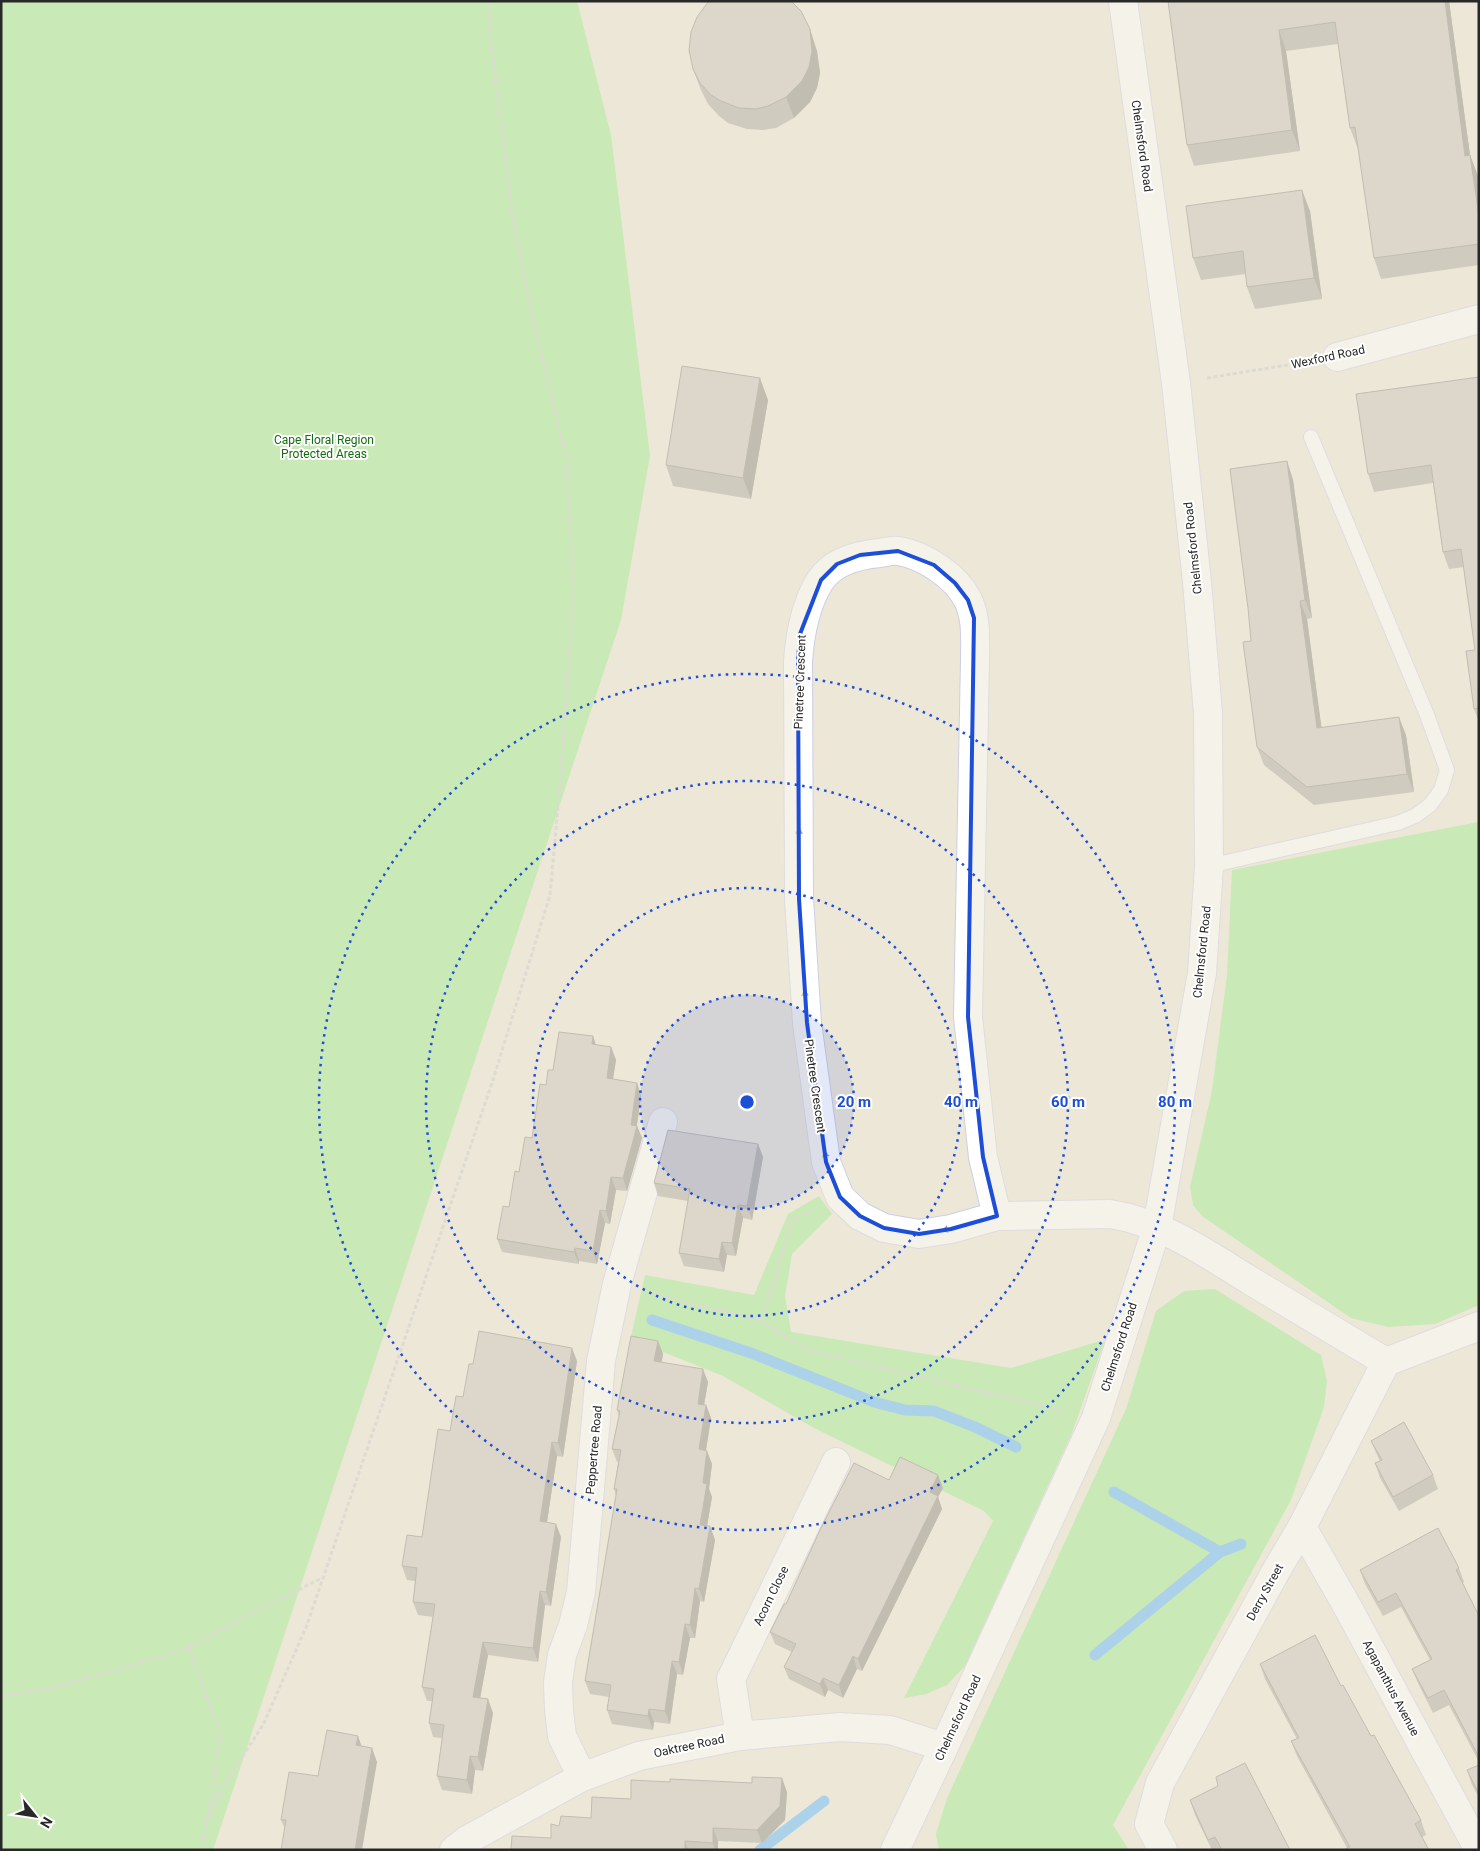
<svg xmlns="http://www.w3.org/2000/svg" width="1480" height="1851" viewBox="0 0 1480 1851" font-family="Roboto,sans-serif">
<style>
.green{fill:#9eea8e}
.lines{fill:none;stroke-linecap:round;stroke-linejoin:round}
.stream{stroke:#5eb8fc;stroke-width:11}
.service-casing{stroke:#cdcee4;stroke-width:16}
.minor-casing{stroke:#cdcee4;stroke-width:30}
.path{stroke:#cbcbcb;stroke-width:3;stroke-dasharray:4 2.5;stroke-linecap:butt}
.service{stroke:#fff;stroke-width:14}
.minor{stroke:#fff;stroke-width:28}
.wall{fill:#aca99e}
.shaded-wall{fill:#8c8981}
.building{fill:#c8c4b8;stroke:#8c8981}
.oneway{fill:#9e9e9e}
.marked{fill:none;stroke:#1d4ed8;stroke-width:4;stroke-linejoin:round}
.ring{fill:none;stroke:#1d4ed8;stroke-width:2.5;stroke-dasharray:2.5 5}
.labels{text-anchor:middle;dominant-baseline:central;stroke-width:4;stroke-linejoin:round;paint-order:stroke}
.street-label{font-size:12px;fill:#282828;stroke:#fff}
.park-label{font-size:12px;fill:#166c11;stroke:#fff}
.centre{fill:#1d4ed8;stroke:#fff;stroke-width:2.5}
.ring-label{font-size:15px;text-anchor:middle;font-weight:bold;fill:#1d4ed8;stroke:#fff;stroke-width:4;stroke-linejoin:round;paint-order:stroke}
</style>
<rect width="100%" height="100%" fill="#ede7d8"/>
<path class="green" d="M1,1H577L611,135L650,456L621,620L213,1850H1Z
M1478,822L1479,1305L1435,1324L1388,1327L1351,1318L1202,1216L1193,1205L1190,1187L1212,1091L1227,975L1232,870Z
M819,1196L832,1214L792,1254L785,1296L791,1332L1011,1368L1100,1341L1104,1343L1072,1433L965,1666L947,1685L926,1694L904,1698L993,1521L984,1511L814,1428L723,1376L663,1352L629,1345L645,1275L754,1295L788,1214Z
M1215,1289L1321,1355L1327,1381L1324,1407L1291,1500L1113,1825L1129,1850H939L936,1834L947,1798L1126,1409L1156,1311L1184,1291Z"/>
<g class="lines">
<path class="stream" d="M652,1320L751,1353L874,1402L905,1410L934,1411L975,1427L1016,1447
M1114,1492L1220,1552
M1095,1655L1220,1552L1241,1544
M760,1850L824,1801"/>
<defs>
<path id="service" d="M1209,866L1398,823L1415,816L1430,805L1441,790L1447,770L1427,715L1311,437"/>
<path id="minor" d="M1337,357L1479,319
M997,1216L983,1157L968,1017L975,660C975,640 977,619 968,600C956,576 925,556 899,551C893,550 886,552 880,553C858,555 833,561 820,581C805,605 800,633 798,661L799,899L807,1023L826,1162L840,1197L860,1216L884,1228L919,1234L951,1229L997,1216L1110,1214C1162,1222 1207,1254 1251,1281C1296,1308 1341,1335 1386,1362
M1302,1527L1347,1606L1479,1850
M740,1736L731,1679L836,1462
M582,1777L562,1736L559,1710L558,1682L562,1655L573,1625L581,1592L601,1361L617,1284L663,1122
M454,1850L467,1840L582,1777L639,1756L740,1736L840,1727L890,1730L944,1747
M895,1850L944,1747L1096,1418L1157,1227L1202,973L1209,866L1208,713L1197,582L1176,383L1123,1
M1163,1850L1149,1824L1160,1783L1276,1571L1302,1527L1386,1362L1479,1326"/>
</defs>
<use href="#service" class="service-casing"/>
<use href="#minor" class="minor-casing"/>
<path class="path" d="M1207,378L1306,362
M647,1292L762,1321L807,1350L1064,1411
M762,1321L792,1220L812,1211
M189,1647L220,1734L213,1792L201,1850
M1,1696L54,1687L145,1662L189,1647L270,1604L324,1577
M208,1819L226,1782L263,1725L307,1625L492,1083L550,895L561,773L573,599L567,460L536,335L513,221L489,26V1"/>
<use href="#service" class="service"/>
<use href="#minor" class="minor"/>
</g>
<path class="wall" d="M1168,1H1449L1470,155L1478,176L1479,183V265L1381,279L1374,258L1358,149L1350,128L1338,44L1286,51L1300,151L1194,166L1187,145Z
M817,51L820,73L817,88L810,102L794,118L776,128L763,130L747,129L728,123L719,116L708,104L701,90L693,69Z
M1310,211L1322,299L1255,309L1247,287L1246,274L1201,280L1193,258Z
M1479,377V723L1474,709L1475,650L1464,567L1449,569L1443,552L1433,483L1374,492L1368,474Z
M768,400L751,499L673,486L666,465Z
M1287,461L1293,480L1312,618L1307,619L1321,727L1406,735L1414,792L1314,805L1264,765L1257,747Z
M593,1036L596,1045L611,1047L616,1060L613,1079L637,1083L641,1096L637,1126L642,1138L627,1191L616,1190L610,1224L605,1223L597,1264L579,1261V1264L502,1252L497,1239L509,1207L519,1172L532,1138L546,1085L553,1070Z
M758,1144L763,1157L752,1220L743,1218L736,1256L727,1255L724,1272L684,1266L679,1253L688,1201L658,1196L654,1183Z
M658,1341L663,1354L662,1362L708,1382L704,1405H706L711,1418L706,1450L712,1464L709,1489L712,1497L707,1526H710L715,1540L704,1602L700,1601L695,1638H690L683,1675L677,1674L670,1724L654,1722L653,1730L612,1724L607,1710L609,1697L590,1694L585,1681L616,1496L614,1489L618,1462H617L612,1449L619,1416L617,1410Z
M577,1361L563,1457L557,1456L547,1522L561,1537L551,1606L545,1605L538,1662L488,1655L480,1698L493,1713L483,1771L475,1770L472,1794L442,1790L437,1776L442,1738L433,1737L429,1723L432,1701H427L422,1687L433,1617L418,1615L413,1602L415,1581L407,1580L402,1566L422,1537L450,1431L463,1397L473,1364Z
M1371,1441L1433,1475L1438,1489L1399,1511L1380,1478L1375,1463L1380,1461L1377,1455Z
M889,1480L943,1488L938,1497L942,1509L862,1671L857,1669L843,1698L828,1690L825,1697L789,1679L784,1667L792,1652L775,1644L770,1632L786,1604Z
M1459,1568L1464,1582L1462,1583L1479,1616V1762L1449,1705L1433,1713L1418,1683L1412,1669L1430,1660L1401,1607L1383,1616L1365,1584L1360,1570Z
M1260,1664L1341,1686L1421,1820L1426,1835L1422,1837L1347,1848L1297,1756L1291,1741L1297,1739L1265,1679Z
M362,1746L377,1762L285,1829L281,1820L318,1776Z
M1479,1765V1798L1472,1785L1467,1770Z
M787,1792L785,1820L762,1843L718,1841V1850H511L551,1838L559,1826L591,1818L631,1799Z
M1190,1800L1290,1850H1212L1195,1815Z"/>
<path class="shaded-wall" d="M1445,1H1449L1473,177L1465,156Z
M810,29L817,51L820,73L817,88L810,102L794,118L786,97Z
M1279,30L1286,51L1300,151L1292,130Z
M1470,155L1478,176L1479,183V216Z
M1302,190L1310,211L1322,299L1314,278Z
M760,378L768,400L751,499L743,478Z
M1287,461L1293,480L1312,618L1305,600Z
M1300,601L1307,619L1324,746L1317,728Z
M1399,717L1406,735L1414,792L1407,774Z
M593,1036L597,1049L592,1044Z
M611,1047L616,1060L611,1091L607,1078Z
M637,1083L641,1096L636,1130L637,1126L642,1138L627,1191L623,1178Z
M758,1144L763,1157L752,1220L747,1206Z
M611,1177L616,1190L610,1224L606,1211Z
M738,1205L743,1218L736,1256L732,1243Z
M600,1210L605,1223L597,1264L593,1251Z
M722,1242L727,1255L724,1272L719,1259Z
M575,1248L579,1261V1264L574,1252Z
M658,1341L663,1354L659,1375L654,1361Z
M572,1348L577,1361L563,1457L558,1443Z
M703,1369L708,1382L702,1417L698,1404Z
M706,1405L711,1418L704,1463L699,1449Z
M552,1442L557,1456L545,1535L540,1521Z
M707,1451L712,1464L709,1489L712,1497L705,1538L700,1525L703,1483Z
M938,1475L943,1488L938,1497L942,1509L862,1671L858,1659L930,1492Z
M556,1524L561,1537L551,1606L546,1592Z
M710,1526L715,1540L704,1602L699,1589Z
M695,1588L700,1601L695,1638L690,1625Z
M540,1591L545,1605L538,1662L533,1648Z
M685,1624L690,1638L683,1675L679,1662Z
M483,1642L488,1655L478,1710L473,1697Z
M853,1656L857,1669L843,1698L839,1685Z
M672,1661L677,1674L670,1724L665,1711Z
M823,1678L828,1690L825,1697L820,1684Z
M488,1699L493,1713L483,1771L478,1757Z
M649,1709L654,1722L653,1730L648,1716Z
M358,1736L363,1750L356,1745Z
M372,1748L377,1762L362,1850H355Z
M470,1756L475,1770L472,1794L467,1780Z
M782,1778L787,1792L785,1820L762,1843L757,1830Z
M713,1828L718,1841V1850H715L713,1843Z
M685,1841L688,1850H685Z"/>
<path class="building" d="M709,1H791L801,11L810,29L812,52L809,67L802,81L786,97L768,106L756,109L739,108L721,101L711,95L700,83L693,69L689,50L691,32L697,17Z
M1168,1H1445L1465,156L1470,155L1479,216V244L1374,258L1355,127L1350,128L1335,22L1279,30L1292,130L1187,145Z
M1302,190L1314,278L1247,287L1243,251L1193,258L1186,206Z
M682,366L760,378L743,478L666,465Z
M1479,377V708L1474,709L1466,651L1475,650L1461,549L1443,552L1431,465L1368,474L1356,394Z
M1287,461L1305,600L1300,601L1317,728L1399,717L1407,774L1307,787L1257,747L1243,642L1251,641L1248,608L1230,469Z
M559,1032L593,1036L592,1044L611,1047L607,1078L637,1083L631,1125L637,1126L623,1178L611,1177L606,1211L600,1210L593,1251L575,1248L574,1252L497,1239L503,1206L509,1207L515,1171L519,1172L525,1137L532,1138L540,1084L546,1085L548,1070H553Z
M668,1130L758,1144L747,1206L738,1205L732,1243L722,1242L719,1259L679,1253L690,1189L654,1183Z
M479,1331L572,1348L558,1443L552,1442L540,1521L556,1524L546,1592L540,1591L533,1648L483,1642L473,1697L488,1699L478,1757L470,1756L467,1780L437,1776L444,1725L429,1723L434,1689L422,1687L435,1604L413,1602L417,1568L402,1566L407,1535L422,1537L438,1429L450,1431L456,1396L463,1397L469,1364H473Z
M631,1336L658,1341L654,1361L703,1369L698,1404L706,1405L699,1449L707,1451L703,1483L707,1484L700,1525L710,1526L699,1589L695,1588L690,1625L685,1624L679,1662L672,1661L665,1711L649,1709L648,1716L607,1710L611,1685L585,1681L617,1489H614L621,1450L612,1449L620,1411L617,1410Z
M1404,1422L1433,1475L1393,1497L1375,1463L1382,1460L1371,1441Z
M900,1457L938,1475L930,1492L938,1496L858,1659L853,1656L839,1685L823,1678L820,1684L784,1667L796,1644L770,1632L784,1604H786L821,1528L854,1463L889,1480Z
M1438,1528L1459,1568L1456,1570L1479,1616V1757L1444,1690L1428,1698L1412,1669L1432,1659L1396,1593L1378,1602L1360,1570Z
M1315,1635L1341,1686L1343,1685L1371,1736L1374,1735L1421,1820L1415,1824L1429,1850H1344L1350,1847L1291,1741L1299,1738L1260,1664Z
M327,1730L358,1736L356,1745L372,1748L355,1850H281L286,1820H281L289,1772L318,1776Z
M1245,1763L1290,1850H1222L1215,1837L1208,1840L1190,1800L1218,1786L1216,1777Z
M1479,1765V1794L1467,1770Z
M752,1777L782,1778L780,1806L757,1830L713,1828V1843L685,1841V1850H511L512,1836L551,1838V1824L559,1826L561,1816L591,1818L592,1797L631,1799V1780L670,1782V1779L752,1783Z"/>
<defs><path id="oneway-solid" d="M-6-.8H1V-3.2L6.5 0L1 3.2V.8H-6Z" transform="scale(1.25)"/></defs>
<g class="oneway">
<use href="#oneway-solid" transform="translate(799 835) rotate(-90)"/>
<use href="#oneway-solid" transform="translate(805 997) rotate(-94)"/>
<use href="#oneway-solid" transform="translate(826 1158) rotate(-102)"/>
<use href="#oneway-solid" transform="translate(949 1229) rotate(168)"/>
</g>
<path d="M0 0H1480V1851H0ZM898,551L934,565L955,583L968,600L974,618L968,1017L983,1157L997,1216L951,1229L919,1234L884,1228L860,1216L840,1197L826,1162L807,1023L799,899L798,661L800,634L821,580L837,564L860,555Z" fill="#ede7d8" fill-opacity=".55" fill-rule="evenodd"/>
<path class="marked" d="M898,551L934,565L955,583L968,600L974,618L968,1017L983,1157L997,1216L951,1229L919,1234L884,1228L860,1216L840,1197L826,1162L807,1023L799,899L798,661L800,634L821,580L837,564L860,555Z"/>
<circle cx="747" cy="1102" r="107" fill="#1d4ed8" fill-opacity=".12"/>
<g class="ring">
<circle cx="747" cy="1102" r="107"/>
<circle cx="747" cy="1102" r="214"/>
<circle cx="747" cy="1102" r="321"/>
<circle cx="747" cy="1102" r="428"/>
</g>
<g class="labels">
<g class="street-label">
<text transform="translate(1142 146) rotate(82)">Chelmsford Road</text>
<text transform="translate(1328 357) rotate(-12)">Wexford Road</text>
<text transform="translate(1193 548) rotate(-96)">Chelmsford Road</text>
<text transform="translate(800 682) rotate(-88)">Pinetree Crescent</text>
<text transform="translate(1202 952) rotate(-84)">Chelmsford Road</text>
<text transform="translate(815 1086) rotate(82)">Pinetree Crescent</text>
<text transform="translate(1119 1347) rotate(-72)">Chelmsford Road</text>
<text transform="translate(594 1450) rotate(-85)">Peppertree Road</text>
<text transform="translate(1265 1592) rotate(-61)">Derry Street</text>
<text transform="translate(771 1596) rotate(-64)">Acorn Close</text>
<text transform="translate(1391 1688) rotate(62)">Agapanthus Avenue</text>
<text transform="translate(958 1718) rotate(-65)">Chelmsford Road</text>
<text transform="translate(689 1746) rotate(-12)">Oaktree Road</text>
</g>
<g class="park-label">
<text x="324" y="440">Cape Floral Region<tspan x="324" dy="14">Protected Areas</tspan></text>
</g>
</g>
<circle cx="747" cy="1102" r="8" class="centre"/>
<g class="ring-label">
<text x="854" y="1107">20 m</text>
<text x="961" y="1107">40 m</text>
<text x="1068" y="1107">60 m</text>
<text x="1175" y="1107">80 m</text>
</g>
<rect width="1480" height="1851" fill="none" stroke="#282828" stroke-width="5"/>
<g transform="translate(35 1816) rotate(120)" stroke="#ffffff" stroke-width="4" paint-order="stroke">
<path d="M0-4L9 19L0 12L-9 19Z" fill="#282828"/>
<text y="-8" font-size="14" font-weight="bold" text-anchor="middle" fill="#282828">N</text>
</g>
</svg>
